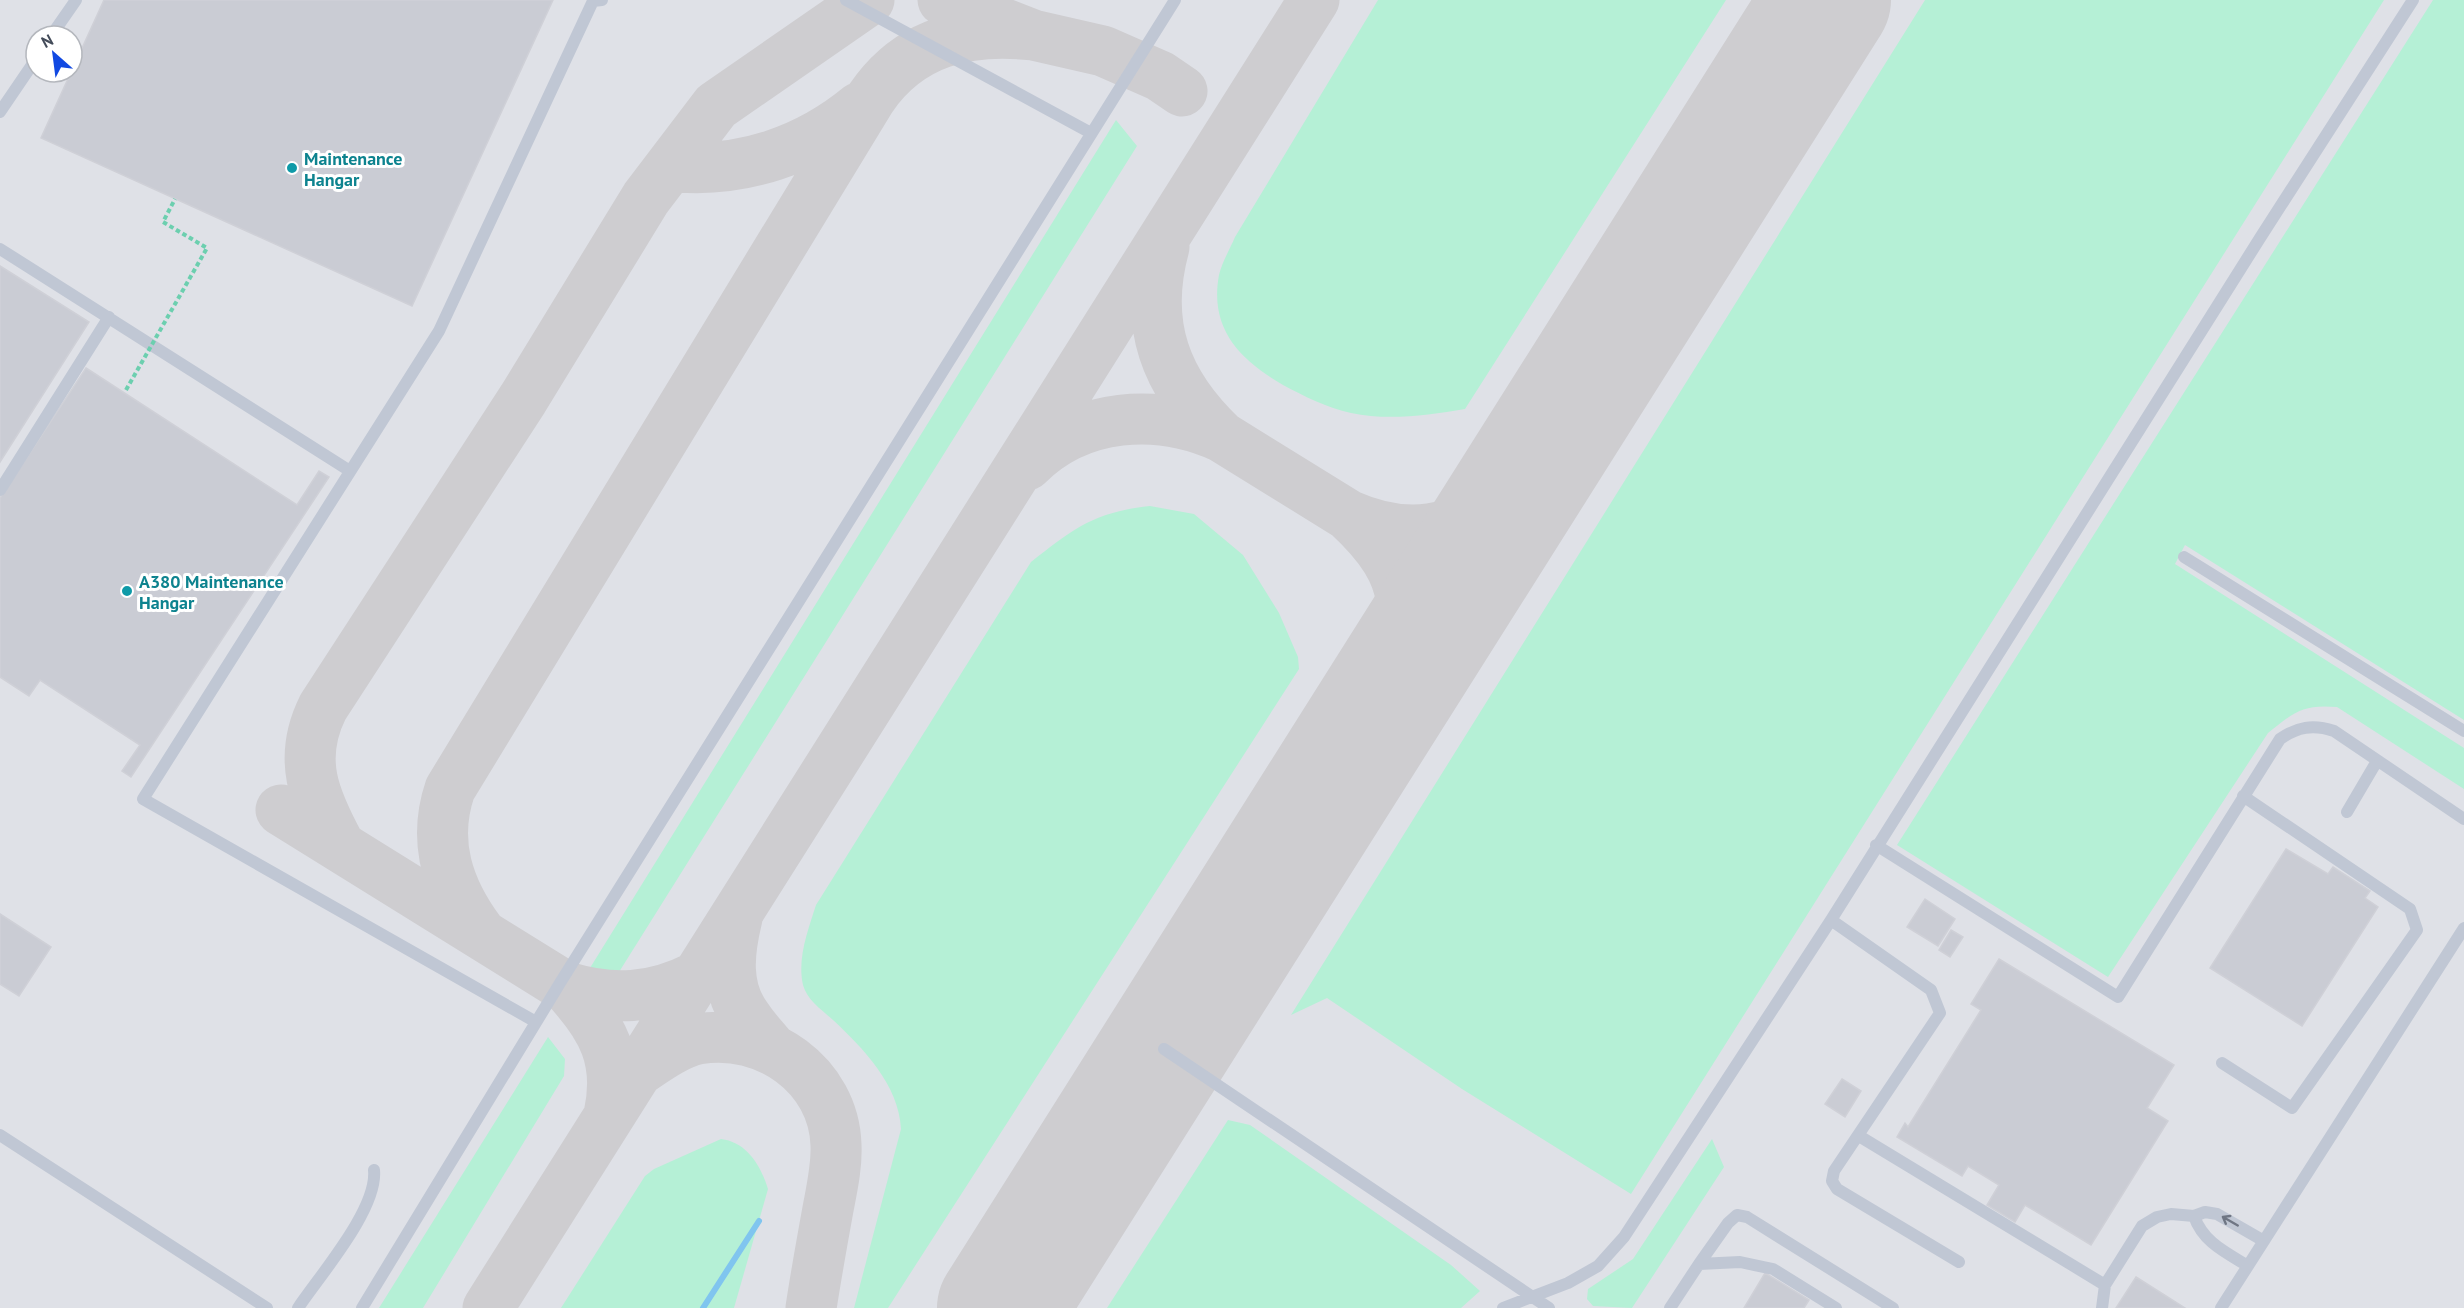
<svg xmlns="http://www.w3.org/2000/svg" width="2464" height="1308" viewBox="0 0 2464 1308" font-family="'PT Sans',sans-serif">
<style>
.airport{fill:#dfe1e7;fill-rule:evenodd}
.green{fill:#b5f0d6}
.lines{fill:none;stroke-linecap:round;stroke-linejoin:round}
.stream{stroke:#80c5ef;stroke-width:6}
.taxiway{stroke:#cecdd0;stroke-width:51}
.runway{stroke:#cecdd0;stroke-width:128}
.building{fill:#caccd4;stroke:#cfd0d7;stroke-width:1.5}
.lane{stroke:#c0c7d4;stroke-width:12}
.path-bridge{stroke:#6ccfaf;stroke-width:4;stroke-dasharray:4.5 3;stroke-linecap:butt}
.oneway{stroke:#6f7684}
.culture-dot{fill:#0f9aa8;stroke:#fff;stroke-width:2}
.labels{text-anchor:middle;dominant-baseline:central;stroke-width:6;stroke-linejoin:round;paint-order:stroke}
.culture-label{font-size:18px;font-weight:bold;fill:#0d838f;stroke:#fff;text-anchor:start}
</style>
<rect width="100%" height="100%" fill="#eeebeb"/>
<path class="airport" d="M0,0H2464V1308H0ZM36,36H72V72H36Z"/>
<path class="green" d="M1378,0H1726L1465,409C1428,415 1389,421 1351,413C1327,408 1304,396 1283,385C1240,360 1209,329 1219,275C1222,262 1230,249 1235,237Z
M1925,0H2384L1631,1194L1462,1089L1327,998L1291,1015Z
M2433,0H2464V720L2185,545L2175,564L2464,748V789L2337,707C2303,704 2294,712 2268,733L2108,977L1897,845Z
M1116,120L1137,146L614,980L602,981L585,976Z
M1150,506L1194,514L1243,555L1279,613L1298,657L1299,669L888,1308H854L901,1129C899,1085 863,1048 833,1020C822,1010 807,1000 803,985C797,959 808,930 816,905L1031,562C1073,529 1094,512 1150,506Z
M548,1037L565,1059L564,1076L423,1308H379Z
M1228,1120L1250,1125L1451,1265L1480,1291L1461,1308H1107Z
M721,1139C747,1142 761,1166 768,1189L734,1308H561L645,1176L654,1169Z
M1712,1139L1724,1167L1632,1308L1593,1306L1587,1299L1588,1289L1633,1259Z"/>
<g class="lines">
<path class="stream" d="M703,1308L759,1221"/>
<path class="taxiway" d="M943,0L1033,35L1103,51L1160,76L1182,91
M678,167C744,172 808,150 860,107
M1222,437L1348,515
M1027,465C1080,412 1158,408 1222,437C1165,383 1143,324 1164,247
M1386,700C1408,617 1418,580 1348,515C1422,548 1476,524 1530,472
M281,810L566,987C603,1027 621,1060 609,1115
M340,846C314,798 297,759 323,707L523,399L646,198L716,106L869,0
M737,918C729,951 724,988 747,1018C754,1029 763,1038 771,1048
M480,932C448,889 432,842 450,789L871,98C910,41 968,28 1033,35
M566,987C612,1001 653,999 696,977
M638,1071C656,1059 676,1044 698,1039C765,1027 834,1075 836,1145C837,1166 832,1188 828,1209C822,1242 816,1275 811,1308
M488,1308L1314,0"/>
<path class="runway" d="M1001,1308L1827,0"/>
</g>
<path class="building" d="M104,0H553L412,306L41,138Z
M0,266L89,322L0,462Z
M86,368L297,505L319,471L329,477L131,777L122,771L140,745L40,680L29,696L0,677V498Z
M2286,849L2328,874L2333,867L2370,891L2365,898L2378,907L2302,1026L2210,968Z
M1925,899L1955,919L1938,946L1907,927Z
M0,914L51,947L19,996L0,984Z
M1951,930L1963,937L1950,957L1939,950Z
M1999,959L2174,1065L2147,1108L2168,1121L2091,1245L2025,1205L2015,1222L1987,1205L1999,1185L1968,1166L1962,1176L1897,1137L1905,1123L1908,1127L1981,1010L1971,1004Z
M1842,1079L1861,1091L1845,1117L1825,1104Z
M1765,1273L1809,1300L1804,1308H1744Z
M2136,1277L2185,1308H2116Z"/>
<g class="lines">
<path class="lane" d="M846,0L1091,133
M51,36L76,0
M0,112L36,59
M0,249L350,471
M0,490L109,317
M2184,557L2464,731
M2347,812L2377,761
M1876,845L2118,997L2280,739C2297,727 2313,724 2334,731L2464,819
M1831,920L1931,990L1940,1013L1834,1171L1832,1181L1837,1189L1959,1262
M536,1022L143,799L439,331L593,1L602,0
M1164,1049L1549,1308
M2222,1063L2292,1108L2417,930L2410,909L2243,796
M0,1135L267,1308
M1859,1136L2105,1285
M2194,1216C2203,1242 2225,1252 2248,1266
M1699,1264L1728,1223L1737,1215L1747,1217L1893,1308
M298,1308C320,1275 378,1209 374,1170
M362,1308L560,983L1175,0
M1503,1308L1568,1283L1598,1266L1624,1237L1831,920L2260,238L2413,0
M1670,1308L1699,1264L1740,1262L1773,1269L1836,1308
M2102,1308L2105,1285L2142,1226L2157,1217L2171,1214L2194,1216L2205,1212L2217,1214L2264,1241
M2221,1308L2464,928"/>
<path class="path-bridge" d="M126,390L207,248L163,222L175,199"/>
</g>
<defs><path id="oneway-shaft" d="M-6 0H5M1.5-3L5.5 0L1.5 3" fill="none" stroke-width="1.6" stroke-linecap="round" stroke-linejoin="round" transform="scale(1.5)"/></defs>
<use class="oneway" href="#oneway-shaft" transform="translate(2230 1221) rotate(-150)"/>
<g class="culture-dot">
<circle cx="292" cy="168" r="6"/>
<circle cx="127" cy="591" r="6"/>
</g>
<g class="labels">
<g class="culture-label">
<text x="304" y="158">Maintenance<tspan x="304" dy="21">Hangar</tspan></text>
<text x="139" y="581">A380 Maintenance<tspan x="139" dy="21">Hangar</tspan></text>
</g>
</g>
<g transform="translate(54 54) rotate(332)"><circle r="28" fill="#ffffff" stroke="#b4b7bd" stroke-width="1.5"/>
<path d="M0-4.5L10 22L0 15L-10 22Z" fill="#1149e2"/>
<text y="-9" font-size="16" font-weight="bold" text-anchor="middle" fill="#434b59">N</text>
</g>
</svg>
